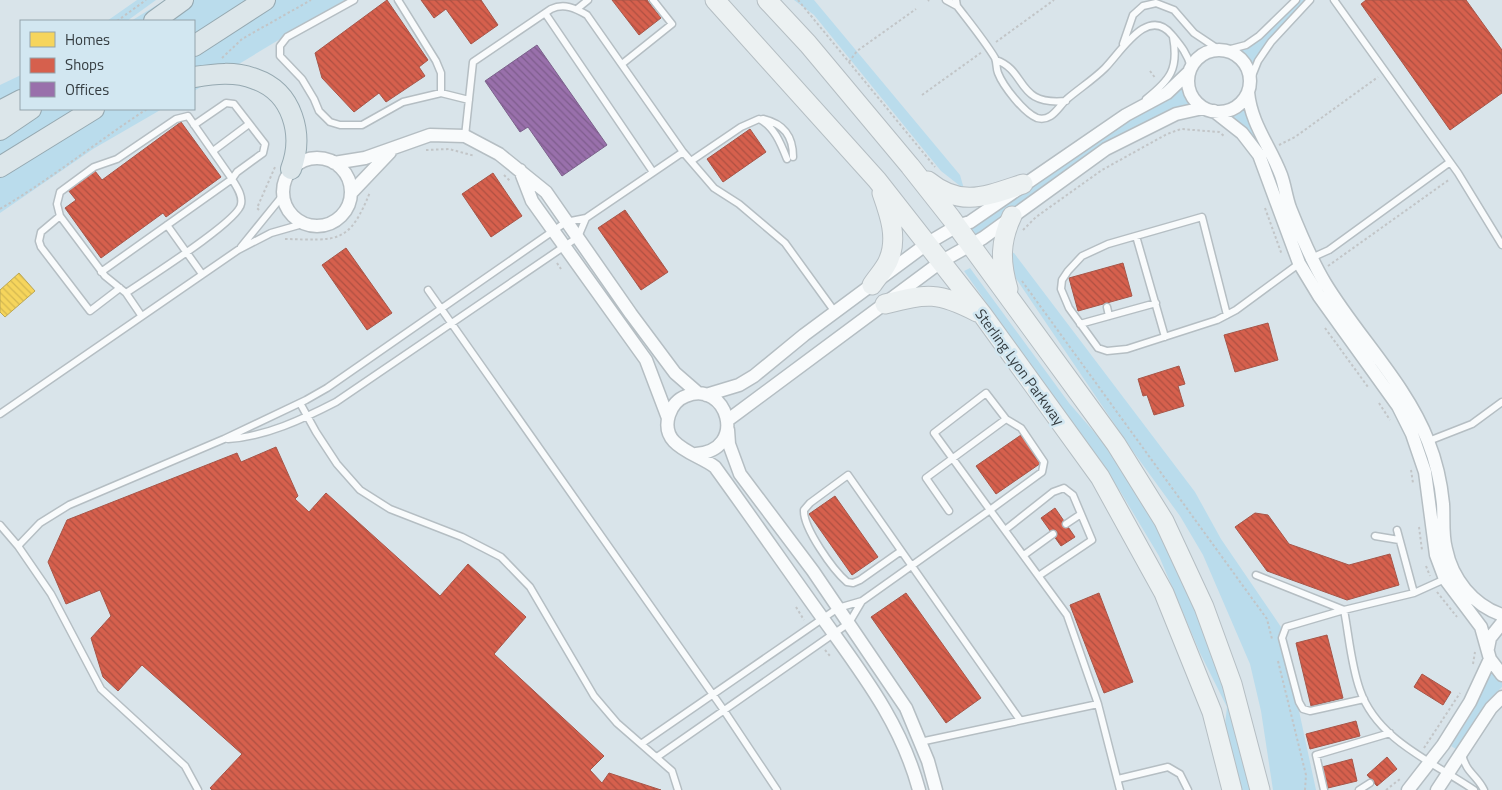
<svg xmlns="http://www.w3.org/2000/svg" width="1502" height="790" viewBox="0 0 1502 790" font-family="'Titillium Web',sans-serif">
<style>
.grass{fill:#badcec}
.homes{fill:url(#homes-back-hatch);stroke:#bca754}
.shops{fill:url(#shops-back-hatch);stroke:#a65649}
.offices{fill:url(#offices-back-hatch);stroke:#7b618b}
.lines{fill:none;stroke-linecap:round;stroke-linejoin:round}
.service-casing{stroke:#b5bec3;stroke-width:9}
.minor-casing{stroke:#b5bec3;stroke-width:15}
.secondary-casing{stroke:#b5bec3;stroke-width:21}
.primary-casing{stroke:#96a9b1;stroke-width:22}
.path{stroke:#c2c5c7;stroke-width:2;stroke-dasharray:2.5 2.5;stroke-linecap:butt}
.service{stroke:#f9fbfc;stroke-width:6}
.minor{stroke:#f9fbfc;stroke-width:12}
.secondary{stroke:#ecf1f2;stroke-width:19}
.primary{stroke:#dce6ea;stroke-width:20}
.labels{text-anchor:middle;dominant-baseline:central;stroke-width:5;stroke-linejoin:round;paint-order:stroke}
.street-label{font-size:15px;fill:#353d41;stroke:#d2e7f1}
</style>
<defs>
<pattern id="homes-back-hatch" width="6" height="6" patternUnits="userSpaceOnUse" patternTransform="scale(1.25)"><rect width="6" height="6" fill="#f6d55c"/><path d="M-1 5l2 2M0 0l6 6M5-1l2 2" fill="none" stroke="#d4b851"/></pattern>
<pattern id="shops-back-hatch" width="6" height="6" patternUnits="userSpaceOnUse" patternTransform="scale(1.25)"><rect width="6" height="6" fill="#d6604d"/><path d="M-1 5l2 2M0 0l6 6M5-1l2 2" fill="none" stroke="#ae5042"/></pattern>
<pattern id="offices-back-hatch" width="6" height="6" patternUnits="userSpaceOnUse" patternTransform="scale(1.25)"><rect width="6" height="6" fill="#9970ab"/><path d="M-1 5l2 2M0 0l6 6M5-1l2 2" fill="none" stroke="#7e5d8d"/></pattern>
</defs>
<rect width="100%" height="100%" fill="#d9e4ea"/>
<path class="grass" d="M137,0H156L127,21H107Z
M165,0H345L194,91V21H131Z
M794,0H814L960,175L964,189L941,171L814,15Z
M1296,0H1310L1271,42L1250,81C1248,65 1242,57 1227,50L1246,45Z
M21,75V91L0,103V85Z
M1188,82L1192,96L1199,105L1106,149L970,244V222Z
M1245,107L1250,126L1277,176L1274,177L1263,154L1232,117Z
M21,109H162L93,149L0,213V118Z
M1007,252L1014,253L1195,492L1221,539L1281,627L1316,790H1273L1261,711L1250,664L1203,555L1180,516L1132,450L1013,274Z
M970,268L1069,403L1108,448L1156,524L1192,597L1259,790H1232L1222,751L1227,707L1200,653L1159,556L1120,491L964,271Z
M1489,671L1502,680V687L1487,702L1456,749L1451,746L1475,708Z"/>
<path class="homes" d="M19,273L35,291L5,317L0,312V290Z"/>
<path class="shops" d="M387,0L428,60L419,67L425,76L386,102L379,93L354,112L322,78L315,53Z
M421,0H481L498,25L471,44L446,9L434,18Z
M612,0H647L661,18L639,35Z
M1366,0H1466L1502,50V93L1450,130L1361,4Z
M181,122L221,177L166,217L163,213L101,258L65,208L76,200L68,190L95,171L102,180Z
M750,129L766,152L723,182L707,159Z
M493,173L522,216L491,237L462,194Z
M625,210L668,272L641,290L598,228Z
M346,248L392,313L367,330L322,265Z
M1123,263L1132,296L1078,311L1069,278Z
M1268,323L1278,360L1235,372L1224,335Z
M1179,366L1185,384L1178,386L1184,406L1154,415L1147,395L1143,396L1138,379Z
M1021,435L1041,463L996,494L976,466Z
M276,447L298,496L295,499L309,512L326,493L440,596L468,564L526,617L494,654L604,756L590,770L602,783L609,773L661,790H212L210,788L242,754L142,665L118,691L103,677L91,638L111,616L100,590L66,604L48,562L67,520L237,453L241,462Z
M835,496L878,557L852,575L809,514Z
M1055,508L1075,537L1061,546L1041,518Z
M1255,513L1268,515L1289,544L1349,565L1390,554L1399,585L1347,600L1267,571L1235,527Z
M906,593L981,698L946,723L871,617Z
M1099,593L1133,682L1104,693L1070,605Z
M1327,635L1343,698L1311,706L1296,643Z
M1422,674L1451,692L1443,705L1414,687Z
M1356,721L1360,736L1310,749L1306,734Z
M1387,757L1397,769L1377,786L1367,775Z
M1352,759L1357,781L1328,788L1322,767Z"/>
<path class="offices" d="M537,45L607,145L562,176L528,127L520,132L485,81Z"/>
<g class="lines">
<defs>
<path id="service" d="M354,0L287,37L280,46V56L302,79L314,99L319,111L330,122L340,125H362L403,102L441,93L469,100
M398,0L436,61L441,73V93
M946,0L957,6
M956,0L957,6C970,23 984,40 995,58C997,63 996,68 998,73C1003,86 1024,113 1037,118C1052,122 1058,107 1067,99C1080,88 1094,79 1105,68C1121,52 1148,5 1172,35C1181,46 1187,53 1191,67
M1334,0L1458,173L1502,245
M577,9L588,0
M545,13L653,172
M1123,44L1133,15L1143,6L1156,3L1174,10L1194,33L1218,49
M1227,50L1246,45L1259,36L1296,0
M996,60C1028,71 1015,106 1066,101
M622,64L672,24L653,0
M1250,81L1258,61L1271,42L1310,0
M1146,99C1170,80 1179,69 1173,37
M763,119C784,124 793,136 793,157
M465,136L473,62L551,9C564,3 575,8 587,15L683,152L714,188L739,204L785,243L835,312
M213,151L249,124
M691,161L741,127L759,119C774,126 781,144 787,159
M60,216L57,204L60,192L94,167L117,159L176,119L188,116L232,179L101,272
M167,225L202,274
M1136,236L1165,337
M241,247L284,194
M1309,259L1329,250L1450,162
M120,288L90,311L41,247L39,241L41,232L60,216L105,276L126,293L141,315
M428,290L723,709L777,790
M126,293C145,280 239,221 241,204C243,195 236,186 232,179L237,172L263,153L265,144L234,104L226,103L194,125
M1107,307L1109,316
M1227,315L1202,217L1108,244L1082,256L1068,271L1062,280L1061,289L1069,308L1098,348L1107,351L1127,349L1217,320L1236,310L1300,263
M1080,324L1156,303
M300,403L316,432L337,464L360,490L390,509L462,537L501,557L530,587L594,696L617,723L672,771L678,790
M0,414L238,250L271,233L306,223
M228,439C265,437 303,419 336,402L578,237L586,218
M1426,442L1472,424L1502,402
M949,511L926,478L1006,419L986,393L934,433L990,510L1042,472L1044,462L1021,428L1006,419
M1066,524L1081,514
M0,525L18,546
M1005,530L1053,492L1064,488L1073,495L1092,540L1040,575
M1397,530L1414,593
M1375,536L1399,540
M901,551L860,580L853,583L847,582C833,570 803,528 804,510L810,503L848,475L1020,720
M1024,555L1053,534
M1256,575L1344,610L1414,593L1445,579
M1364,699L1310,711L1303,709L1299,702L1282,638L1286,627L1344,610C1349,636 1351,665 1360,690C1377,740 1433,762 1474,790
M920,742L1098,704
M641,744L838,608L862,601L990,510L1067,615L1098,704L1120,790
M1462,754C1466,773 1477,775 1484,790
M657,757L849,623L862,601
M1118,779L1168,767L1180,774L1188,790
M198,790L185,766L101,689L51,594L18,546L40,523L69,505L224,439L306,400L327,388L566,222L586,218L683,152
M1324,790L1316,755L1390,733
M1359,790L1370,783"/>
<path id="minor" d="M1188 81a31 31 0 1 1 62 0a31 31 0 1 1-62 0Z
M1248,92C1251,124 1270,146 1281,175C1285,186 1286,197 1290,208C1300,233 1311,260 1325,283C1357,336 1406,384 1428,441C1436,461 1441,483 1443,504C1444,518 1442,535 1446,549C1452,579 1473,605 1502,615
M1214,111L1242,133L1259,155L1299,263L1319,296L1398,406L1412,434L1425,472L1436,555L1445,579L1481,627L1490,659L1502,675
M283 192a34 34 0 1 1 68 0a34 34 0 1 1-68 0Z
M334,163L365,158L430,135L465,136L499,154L546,192L631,314L675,373L698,393
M520,170L532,201L646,360L668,418
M352,192L390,152
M706,395L739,385L754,376L804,335L928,243L957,226L970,222L1126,115L1167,93L1188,73
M728,420L942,261L983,238L1106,149L1176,114L1203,108
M728,430L729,444L740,474L813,571L906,708L928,761L936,790
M696,454C749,450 727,379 686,396C678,399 672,406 669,415C659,447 697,453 715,467C755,522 794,579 834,634C870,684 903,730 919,790
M1488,648L1490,638L1502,623
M1408,790L1443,745L1470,702L1490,659
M1437,790L1491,708L1502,697"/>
<path id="secondary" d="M715,0L877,180L982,314L1100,477L1164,593L1212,712L1232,790
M767,0L808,44L910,166L951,218L1116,444L1164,521L1204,607L1232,684L1260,790
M928,181C961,208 986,196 1023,184
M872,285C877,277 886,268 889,259C898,237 889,213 882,193
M1008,289C1000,262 1000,241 1012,216
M885,304C928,293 938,292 977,312"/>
<path id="primary" d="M154,21L183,0
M194,46L265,0
M194,77C214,74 235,71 255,79C293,92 304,135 291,169
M0,111L21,100
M0,130L31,109
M0,167L94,109"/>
</defs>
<use href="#service" class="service-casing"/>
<use href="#minor" class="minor-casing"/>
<use href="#secondary" class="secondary-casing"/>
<use href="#primary" class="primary-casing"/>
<path class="path" d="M798,0L935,167
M928,1L929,0
M117,21L146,0
M996,42L1054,0
M222,58L242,39L311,0
M849,62L857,51L916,9
M1150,71L1156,79
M922,95L982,52
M1279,145L1295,137L1378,77
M426,150L449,149L475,156
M504,175L511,182
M1265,208L1282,255
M0,209C51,179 98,141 147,109
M259,210L257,208L275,167
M1023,230L1036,217L1102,170L1167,134L1181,129L1219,132L1224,136
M285,239C337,240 349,245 370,192
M557,263L561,269
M1328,266L1450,179
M1022,281L1267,619L1272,639
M1325,328L1368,387
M1379,403L1390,420
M1411,470L1413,483
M1419,527L1422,550
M1426,566L1430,576
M1437,592L1457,617
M796,607L804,620
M825,650L830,656
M1278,661L1306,775L1305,790
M1473,664L1475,652
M1424,748L1460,693
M1386,790L1400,779"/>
<use href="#service" class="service"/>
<use href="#minor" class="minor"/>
<use href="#secondary" class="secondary"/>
<use href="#primary" class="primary"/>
</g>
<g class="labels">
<g class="street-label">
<text transform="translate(1020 367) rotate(54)">Sterling Lyon Parkway</text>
</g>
</g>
<rect x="20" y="20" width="175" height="90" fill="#d2e7f1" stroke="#93a3ab"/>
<rect x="30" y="32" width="25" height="15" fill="#f6d55c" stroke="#93a3ab"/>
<text x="65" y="45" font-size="15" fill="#353d41">Homes</text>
<rect x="30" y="58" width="25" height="15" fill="#d6604d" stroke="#93a3ab"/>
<text x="65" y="70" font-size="15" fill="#353d41">Shops</text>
<rect x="30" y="82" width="25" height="15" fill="#9970ab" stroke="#93a3ab"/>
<text x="65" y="95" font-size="15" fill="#353d41">Offices</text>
</svg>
